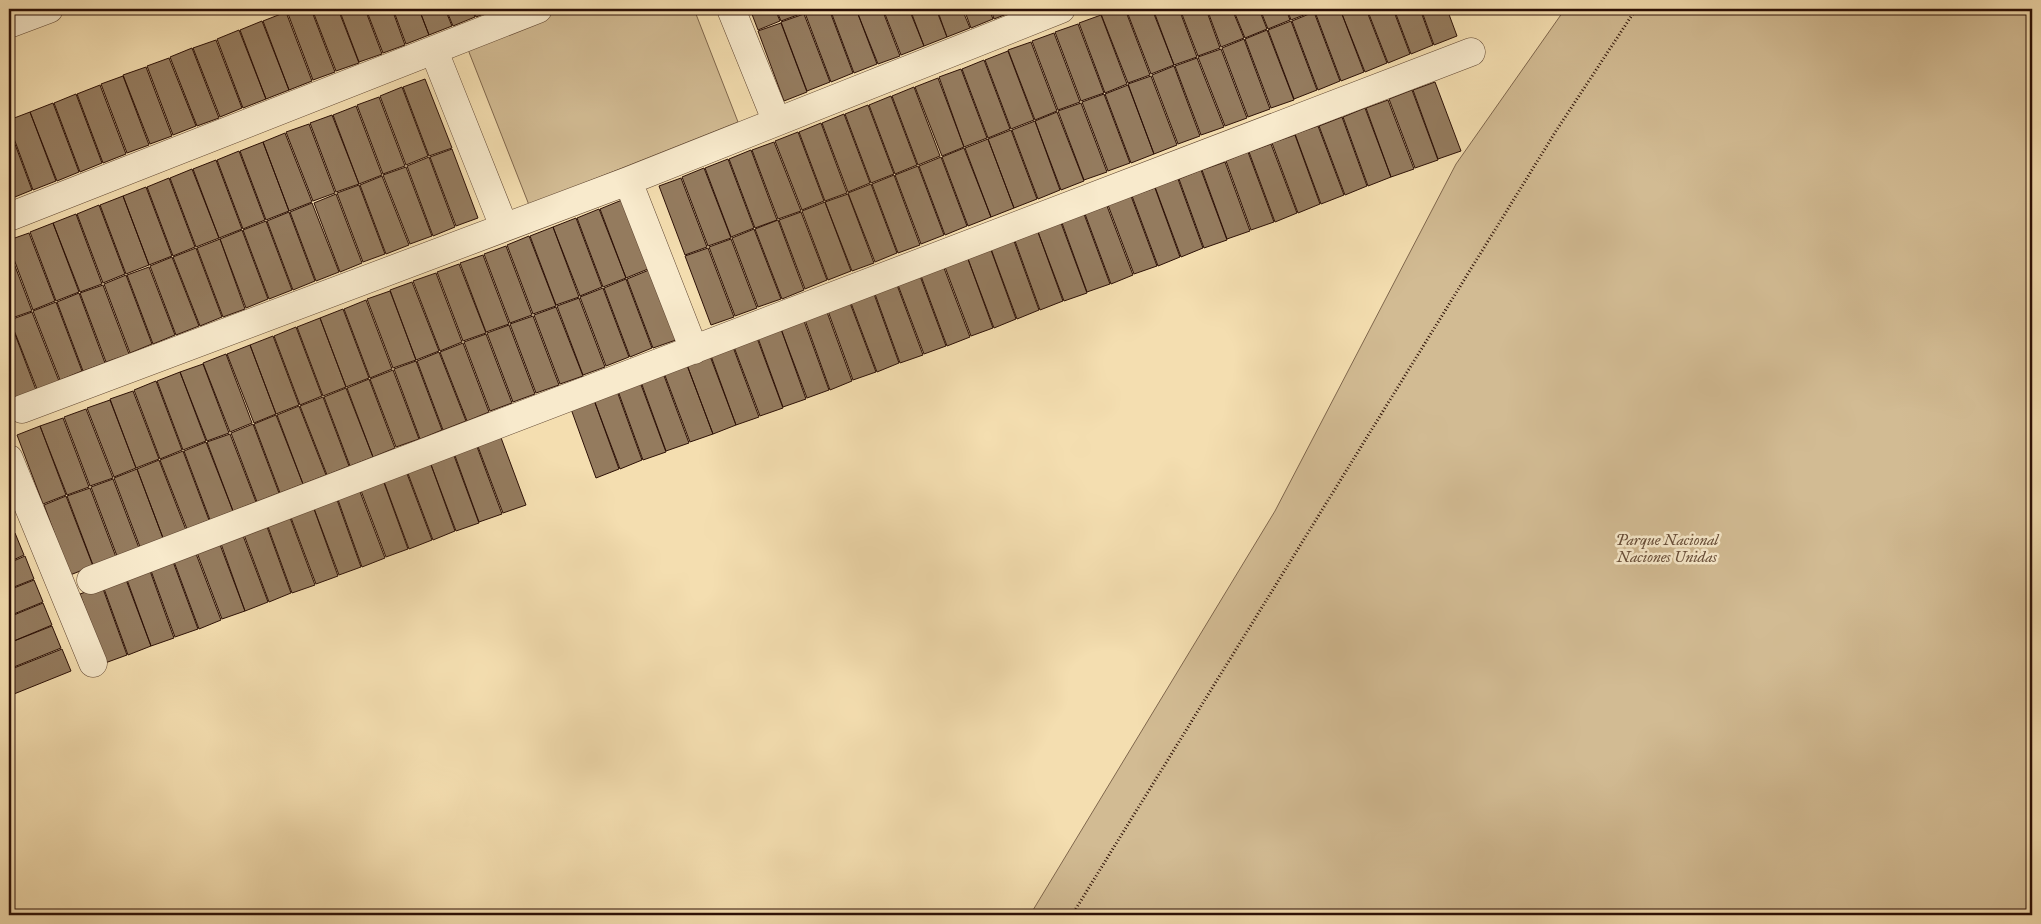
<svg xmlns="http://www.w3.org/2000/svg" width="2041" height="924" viewBox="0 0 2041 924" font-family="'IM FELL Great Primer',serif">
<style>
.green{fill:#d2bb93;stroke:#7f664c}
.building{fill:#947b5e;stroke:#2c1006}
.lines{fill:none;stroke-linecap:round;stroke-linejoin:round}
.minor-casing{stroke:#5e4430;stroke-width:29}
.path{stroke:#2c1006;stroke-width:3;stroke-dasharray:1 2.5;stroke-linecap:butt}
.minor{stroke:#f8eacc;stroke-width:28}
.labels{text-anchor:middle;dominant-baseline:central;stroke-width:5;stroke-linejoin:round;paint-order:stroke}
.park-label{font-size:15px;font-style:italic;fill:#664c37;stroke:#f8eacc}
</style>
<rect width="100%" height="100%" fill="#f4deb0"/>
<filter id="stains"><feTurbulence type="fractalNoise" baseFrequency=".004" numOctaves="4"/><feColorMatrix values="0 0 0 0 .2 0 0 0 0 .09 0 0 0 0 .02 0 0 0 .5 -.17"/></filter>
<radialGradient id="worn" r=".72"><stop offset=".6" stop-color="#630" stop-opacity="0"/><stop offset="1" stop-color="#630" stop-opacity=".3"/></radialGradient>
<path class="green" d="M562,9H694L738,122L529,205L467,47Z
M1565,9H2032V915H1030L1275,511L1456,164Z"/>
<path class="building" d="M293,9H311L335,72L313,80L287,11Z
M312,9H338L359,63L336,71Z
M339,9H365L382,54L359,62Z
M366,9H392L405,45L383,53Z
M393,9H419L429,35L406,44Z
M419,9H445L452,26L429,35Z
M446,9H472L475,17L453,26Z
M473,9H496L476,17Z
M750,9H775L780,21L758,30Z
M776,9H802L803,13L781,21Z
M816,9H829L853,73L831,82L805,13Z
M830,9H856L877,64L854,73Z
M856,9H882L900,56L878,64Z
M883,9H909L924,46L901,55Z
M910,9H936L947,37L924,46Z
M937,9H962L970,28L947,37Z
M964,9H989L993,19L971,28Z
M991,9H1016L1017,10L994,19Z
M1116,9H1125L1150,75L1128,83L1101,14Z
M1126,9H1152L1174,65L1151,74Z
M1153,9H1179L1197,57L1174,65Z
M1180,9H1206L1220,48L1198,56Z
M1207,9H1232L1244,38L1221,47Z
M1233,9H1259L1267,29L1245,38Z
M1260,9H1286L1290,20L1268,29Z
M1287,9H1313L1314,11L1291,20Z
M1323,9H1340L1364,72L1341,81L1315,12Z
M1340,9H1366L1387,63L1365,72Z
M1367,9H1393L1410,54L1388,63Z
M1394,9H1420L1433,45L1411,54Z
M1421,9H1447L1457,36L1434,45Z
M286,12L312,81L289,90L263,21Z
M1314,12L1340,81L1318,90L1292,21Z
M804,14L830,82L807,91L781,22Z
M1101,15L1127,84L1105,93L1079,23Z
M262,21L289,90L266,99L240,30Z
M1291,21L1317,90L1294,99L1268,30Z
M781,23L807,92L784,101L758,31Z
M1078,24L1104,93L1081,101L1055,32Z
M239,30L266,99L243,108L217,39Z
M1267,30L1294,100L1271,108L1245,39Z
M1054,33L1080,102L1058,110L1032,41Z
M1244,39L1270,109L1248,117L1222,48Z
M216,40L242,108L220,117L193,48Z
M1031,42L1057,111L1035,120L1008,50Z
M192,48L219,118L197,126L170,57Z
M1221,49L1247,118L1225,126L1198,57Z
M1008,51L1034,120L1011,129L985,60Z
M169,58L196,126L173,135L147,66Z
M1197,58L1224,127L1201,135L1175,66Z
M984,60L1010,129L988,138L962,69Z
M1174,66L1200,136L1178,144L1152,75Z
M146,67L172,136L150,144L123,75Z
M961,69L987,138L964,147L939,77Z
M123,76L149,145L127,153L101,84Z
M1151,76L1177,145L1154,154L1128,84Z
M938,78L964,147L942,156L915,87Z
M425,79L452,148L429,156L403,87Z
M1435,82L1461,151L1438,159L1413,90Z
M100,85L126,154L103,163L77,94Z
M1128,85L1154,154L1131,163L1105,94Z
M402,87L428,156L406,165L380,96Z
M914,87L940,156L918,165L892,96Z
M1412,90L1438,160L1415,168L1389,99Z
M76,94L102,163L80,172L54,103Z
M1104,94L1130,163L1108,171L1082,102Z
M891,96L917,165L895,174L869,105Z
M379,97L405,166L383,174L357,105Z
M1388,100L1414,169L1391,177L1366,108Z
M53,103L79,172L57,181L30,112Z
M1081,103L1107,172L1084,180L1058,111Z
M868,105L894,174L871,183L845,114Z
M356,106L382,175L359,184L333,115Z
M1365,108L1391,177L1368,186L1343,117Z
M30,112L56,181L33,190L9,125V120Z
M1057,112L1084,181L1061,190L1035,121Z
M844,114L870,183L848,192L822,123Z
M332,115L359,184L336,192L310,123Z
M1342,117L1367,186L1345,195L1319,126Z
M1035,121L1060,190L1038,199L1012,130Z
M821,123L847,193L825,201L799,132Z
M309,124L335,193L313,201L286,132Z
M1318,126L1344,195L1321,204L1295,134Z
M9,128L32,190L10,199L9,196Z
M1011,130L1037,199L1014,208L988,139Z
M798,132L824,201L802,210L775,141Z
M285,133L312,202L289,211L263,142Z
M1295,135L1320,204L1298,213L1272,143Z
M988,139L1014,208L991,217L965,148Z
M263,142L289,211L266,220L240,151Z
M774,142L801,211L778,219L752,150Z
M1271,144L1297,213L1275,222L1249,152Z
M964,148L991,217L968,226L942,157Z
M452,149L478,218L456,226L430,157Z
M751,150L777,220L755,228L729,159Z
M239,151L265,220L243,229L217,160Z
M1248,152L1274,222L1251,230L1226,161Z
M429,157L455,227L433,236L407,166Z
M941,157L967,226L945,235L919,166Z
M728,159L754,228L731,237L705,168Z
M216,160L242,229L219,238L193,169Z
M1225,162L1250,231L1227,239L1202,170Z
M918,166L944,235L921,244L895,175Z
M406,167L432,236L410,244L383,175Z
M704,168L731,238L708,246L682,177Z
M192,169L219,238L196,247L170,178Z
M1201,170L1227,240L1204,248L1179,179Z
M894,175L920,245L898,253L872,184Z
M382,176L409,245L386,254L360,185Z
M169,178L195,247L173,256L147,187Z
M681,178L707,247L685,255L659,186Z
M1178,179L1203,248L1181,257L1155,187Z
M871,184L897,253L875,262L848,193Z
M359,185L385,254L363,262L337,193Z
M146,187L172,256L149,265L123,196Z
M1155,188L1180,257L1158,266L1132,196Z
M336,194L362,263L340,272L314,203Z
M848,194L874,263L852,271L825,202Z
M123,196L149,265L126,274L100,205Z
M1131,196L1157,266L1134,274L1108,205Z
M622,200L648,269L626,278L600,209Z
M825,202L851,271L828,280L802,211Z
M312,203L339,272L316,281L290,212Z
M99,205L125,274L103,283L77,214Z
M1107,206L1133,275L1111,284L1085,214Z
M599,209L626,278L603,287L577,218Z
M289,212L315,281L293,290L267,221Z
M801,212L827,280L805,289L779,220Z
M76,214L102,284L80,292L53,223Z
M1084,214L1110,284L1087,292L1062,223Z
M576,218L602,287L580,296L553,227Z
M778,220L804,290L782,299L755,229Z
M266,221L292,290L269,299L243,230Z
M53,223L79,292L56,301L30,232Z
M1061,223L1087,293L1064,301L1038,232Z
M553,227L579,297L556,305L530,236Z
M754,229L781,299L758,307L732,238Z
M242,230L268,299L246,308L220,239Z
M1038,232L1063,301L1040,310L1015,241Z
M29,233L55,301L33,310L9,246V240Z
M529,236L556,306L533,314L507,245Z
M220,239L245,309L223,317L197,248Z
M731,239L757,308L735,316L709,247Z
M1014,241L1039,310L1017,319L991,249Z
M506,246L532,315L510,323L484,254Z
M196,248L222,317L200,326L173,257Z
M708,248L734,317L711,325L685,256Z
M9,250L32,311L9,319Z
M991,250L1016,319L994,328L968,259Z
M483,255L509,324L486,332L460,263Z
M172,257L199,326L176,335L150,266Z
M968,259L993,328L971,336L945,267Z
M459,264L486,333L463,341L437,272Z
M149,267L175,335L153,344L127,275Z
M944,268L970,337L947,346L921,276Z
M649,270L676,340L653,348L627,279Z
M436,273L462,342L440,351L413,281Z
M126,275L152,344L130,353L104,284Z
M920,276L946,346L924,354L898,285Z
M626,279L652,348L630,357L604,288Z
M412,282L439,351L416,360L390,290Z
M103,285L129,354L106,362L80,293Z
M897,285L923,355L900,363L875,294Z
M603,288L629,357L606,366L580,297Z
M390,291L416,360L393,368L367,299Z
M79,293L105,363L83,371L57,302Z
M874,294L899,363L877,372L851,303Z
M579,298L605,367L583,375L557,306Z
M366,300L392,369L370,378L344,309Z
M56,302L82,371L60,380L33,311Z
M850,303L876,372L853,380L828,311Z
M556,307L583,376L560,384L534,315Z
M343,309L369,378L346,387L320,318Z
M32,312L59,381L37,389L10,320Z
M827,312L852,381L830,390L805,320Z
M533,316L559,385L536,393L510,324Z
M320,318L346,387L323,396L297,327Z
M10,321L36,390L13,399L9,387Z
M804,321L829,390L807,398L781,329Z
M509,325L535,394L513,402L487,333Z
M296,327L322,396L300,405L274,336Z
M781,329L806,399L783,407L758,338Z
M486,334L512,403L490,411L464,342Z
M273,336L299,405L276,414L250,345Z
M757,338L783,408L760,416L734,347Z
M463,343L489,412L467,421L440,352Z
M250,345L276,414L254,423L227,354Z
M733,347L759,417L736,425L711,356Z
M439,352L466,421L443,430L417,361Z
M226,354L252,423L230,432L203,363Z
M710,356L736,425L713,434L687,365Z
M416,361L442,430L420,439L394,369Z
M203,364L229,433L207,441L180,372Z
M687,365L713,434L690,442L664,373Z
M393,370L419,439L396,447L370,379Z
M180,372L206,441L183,450L157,381Z
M663,373L689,443L666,451L641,382Z
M369,379L395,448L373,457L347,388Z
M156,381L182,450L160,459L134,390Z
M640,382L666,452L643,460L618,391Z
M346,388L373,457L350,466L324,397Z
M133,391L159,459L136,468L110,399Z
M617,391L642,460L620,469L594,400Z
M323,397L349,466L327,475L300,406Z
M110,400L136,468L114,477L87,408Z
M594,400L619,469L596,478L571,409Z
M299,406L326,475L303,484L277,415Z
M86,409L113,478L90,486L64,417Z
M276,415L303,484L280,493L254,424Z
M63,418L89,487L67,495L40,426Z
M253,424L279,493L257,502L231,433Z
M40,426L66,495L43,504L17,435Z
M230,434L256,502L233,511L207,442Z
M500,435L526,505L503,513L477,444Z
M206,442L233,511L210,520L184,451Z
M476,444L502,514L479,522L454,453Z
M183,451L209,520L187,529L160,460Z
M453,453L479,523L456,531L430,462Z
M159,460L186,530L163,538L137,469Z
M430,462L455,531L433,540L407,471Z
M137,469L163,538L140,547L114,478Z
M406,471L432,540L409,549L383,479Z
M113,479L139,548L117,556L91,487Z
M383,480L408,549L386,557L360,488Z
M90,488L116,557L93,565L67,496Z
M359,489L385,558L362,567L337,497Z
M66,496L93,566L70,575L44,505Z
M336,497L361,567L339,575L313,506Z
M313,506L338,576L316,584L290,515Z
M289,515L315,585L292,593L267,524Z
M266,524L291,593L269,602L243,532Z
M15,533L24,555L9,562V536Z
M242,533L268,602L245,611L220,541Z
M219,542L245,611L222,619L196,550Z
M195,551L221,620L199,629L173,559Z
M25,556L34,579L9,589V563Z
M172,559L198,629L175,637L150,568Z
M149,568L174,638L151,646L126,577Z
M125,577L151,646L128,655L103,586Z
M34,580L43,602L9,616V590Z
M102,586L127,655L105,663L80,594Z
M43,603L52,625L9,643V617Z
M52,626L61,648L9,669V643Z
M62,649L71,671L9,696V670Z"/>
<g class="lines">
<defs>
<path id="minor" d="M731,9L776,120
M9,24L49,9
M434,51L504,227
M628,181L694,350
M9,217L538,9
M22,409L628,181L1061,9
M9,459L93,663
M91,580L1471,52"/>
</defs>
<use href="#minor" class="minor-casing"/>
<path class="path" d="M1072,915L1556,131L1636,9"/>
<use href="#minor" class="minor"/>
</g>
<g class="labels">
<g class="park-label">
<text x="1667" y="540">Parque Nacional<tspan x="1667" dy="17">Naciones Unidas</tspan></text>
</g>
</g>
<rect width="2041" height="924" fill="none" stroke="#f4deb0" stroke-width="30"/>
<rect x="10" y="10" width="2021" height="904" fill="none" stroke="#2c1006" stroke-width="2.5"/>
<rect x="15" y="15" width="2011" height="894" fill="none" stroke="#2c1006"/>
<rect width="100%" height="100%" filter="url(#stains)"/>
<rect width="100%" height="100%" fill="url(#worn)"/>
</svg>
